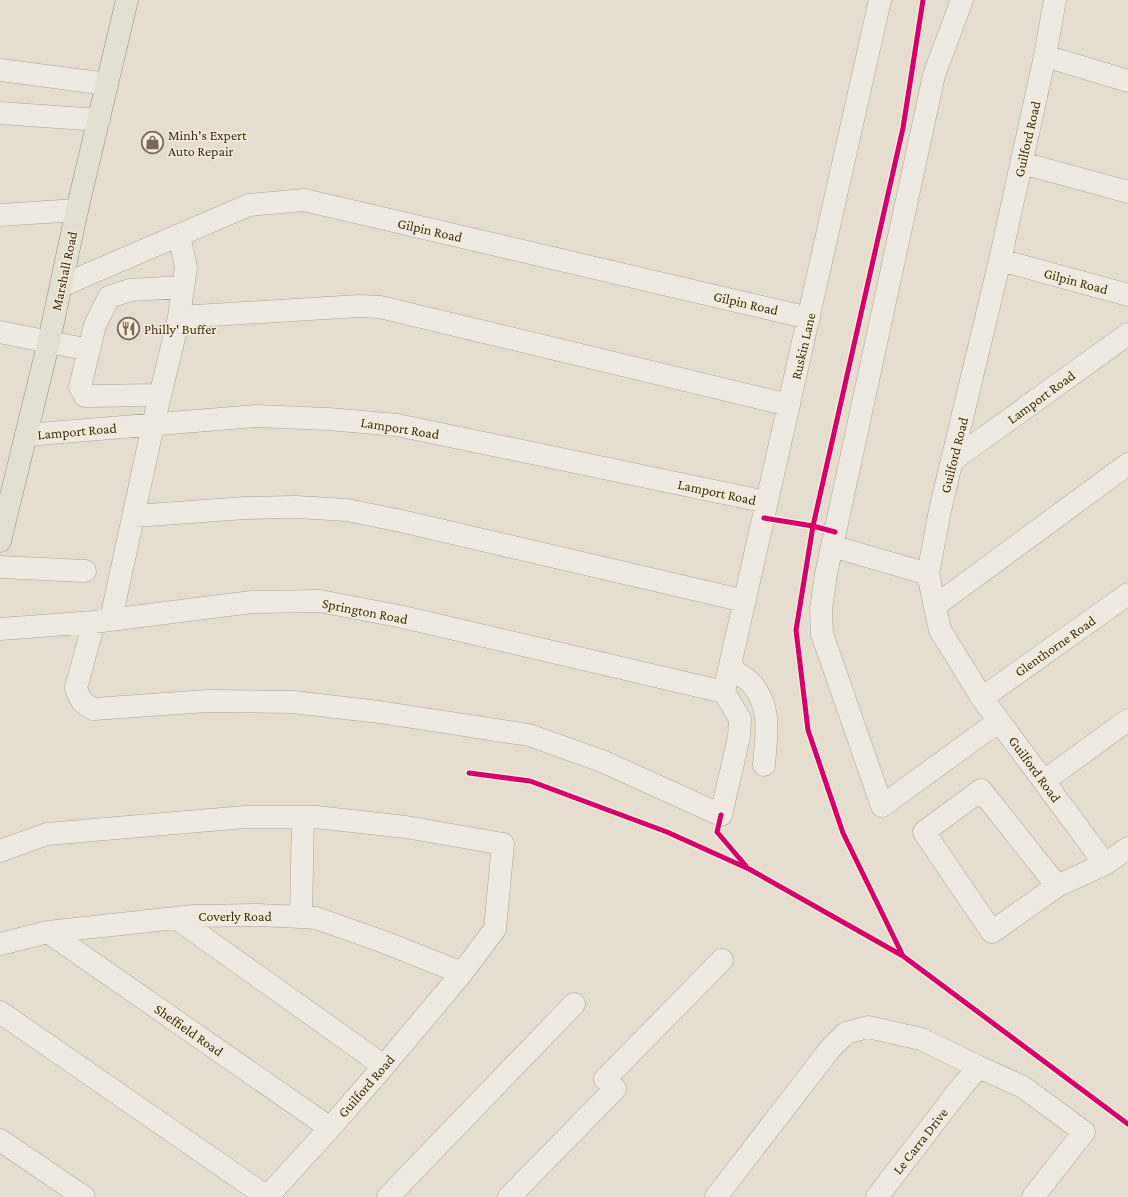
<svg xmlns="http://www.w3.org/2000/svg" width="1128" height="1197" viewBox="0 0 1128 1197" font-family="'Crimson Pro',serif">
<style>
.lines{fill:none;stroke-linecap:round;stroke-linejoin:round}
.minor-casing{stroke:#aba398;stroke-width:23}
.major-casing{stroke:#90897f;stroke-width:23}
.minor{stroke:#eee9e1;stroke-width:22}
.major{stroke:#e4dfd3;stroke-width:22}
.cycleway-casing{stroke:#f5ecd7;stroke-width:8}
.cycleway{stroke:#d6006c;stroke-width:5}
.labels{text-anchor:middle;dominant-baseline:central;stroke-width:3;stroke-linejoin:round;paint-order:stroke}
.poi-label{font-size:14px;fill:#3a2c20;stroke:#f5ecd7;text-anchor:start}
.street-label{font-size:14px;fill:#3a2c20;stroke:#f5ecd7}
</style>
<rect width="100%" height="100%" fill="#e5ded0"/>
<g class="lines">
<defs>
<path id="minor" d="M962,0L934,75L826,574L821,609L822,634L882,806L999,721
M1055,0L1045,56L1000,260L940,510L928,574L940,630L982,698L1105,864
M1045,56L1128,81
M0,70L107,84
M0,113L99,120
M1022,163L1128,192
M0,215L77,210
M1000,260L1128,295
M61,286L249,205L304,200L809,318
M179,317L359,306L380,307L789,405
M0,332L89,350
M160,395L85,396L80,387L95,325L109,297L130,290L183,287
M26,435L256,416L328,419L397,425L767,502
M953,460L1128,334
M134,516L245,508L296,507L347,510L401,521L745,601
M832,546L928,574
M0,567L85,571
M935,606L1128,464
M111,619L153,425L179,317L186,267L179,235
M94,622L76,688C80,700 82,704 94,709L207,701L293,702L379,712L529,735L602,761L721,815L739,737L740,719L724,692
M0,629L94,622L252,602L320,601L403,617L724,692
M730,668C736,672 744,677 750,682C773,707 766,735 764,765
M724,692L880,0
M982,698L1128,594
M1044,781L1128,720
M0,851L47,834L245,817H316L406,827L503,844L495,929L462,973L384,1066L330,1128L267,1197
M1057,886L992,932L924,832L981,790L1057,886L1105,864L1128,848
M301,917L303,817
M176,918L384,1066
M48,932L330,1128
M0,944L48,932L194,916L258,915L301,917L316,918L384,942L462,973
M0,1012L267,1197
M0,1140L84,1197
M388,1197L574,1004
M509,1197L615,1089L605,1079L722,960
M716,1197L830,1049L846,1033L868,1027L921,1039L979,1067L1023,1087L1084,1132L1033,1197
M877,1197L963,1085L979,1067"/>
<path id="major" d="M0,541L49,341L77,210L127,0"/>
</defs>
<use href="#minor" class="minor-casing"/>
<use href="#major" class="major-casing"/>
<use href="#minor" class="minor"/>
<use href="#major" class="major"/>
<defs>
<path id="cycleway" d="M764,518L813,526L835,532
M469,773L530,781L667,832L749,869L903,956L1128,1124
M721,815L717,832L746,866
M903,956L843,833L808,730L796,630L813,526L903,128L923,0"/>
</defs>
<use href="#cycleway" class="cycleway-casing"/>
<use href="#cycleway" class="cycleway"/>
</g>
<defs>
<symbol id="shop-ring" viewBox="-11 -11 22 22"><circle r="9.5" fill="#f5ecd7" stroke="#766a5e" stroke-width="1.5"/><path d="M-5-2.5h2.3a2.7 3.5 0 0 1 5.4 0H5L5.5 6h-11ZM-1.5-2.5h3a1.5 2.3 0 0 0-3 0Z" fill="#766a5e"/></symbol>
<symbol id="restaurant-ring" viewBox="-11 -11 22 22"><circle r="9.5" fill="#f5ecd7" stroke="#766a5e" stroke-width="1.5"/><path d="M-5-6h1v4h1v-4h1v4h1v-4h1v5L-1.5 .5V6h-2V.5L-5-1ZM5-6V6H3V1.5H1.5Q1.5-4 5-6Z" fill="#766a5e"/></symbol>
</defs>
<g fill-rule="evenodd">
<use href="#shop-ring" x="140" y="130" width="25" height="25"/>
<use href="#restaurant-ring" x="116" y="316" width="25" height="25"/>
</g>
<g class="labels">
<g class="poi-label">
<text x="168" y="135">Minh's Expert<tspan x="168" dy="16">Auto Repair</tspan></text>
<text x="144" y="329">Philly' Buffer</text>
</g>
<g class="street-label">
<text transform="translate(1027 139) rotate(-77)">Guilford Road</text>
<text transform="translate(430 230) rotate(13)">Gilpin Road</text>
<text transform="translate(64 271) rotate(-78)">Marshall Road</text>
<text transform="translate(1076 281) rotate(15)">Gilpin Road</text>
<text transform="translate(746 303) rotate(13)">Gilpin Road</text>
<text transform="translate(803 346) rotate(-77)">Ruskin Lane</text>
<text transform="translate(1041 397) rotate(-36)">Lamport Road</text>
<text transform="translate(400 428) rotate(9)">Lamport Road</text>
<text transform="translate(77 431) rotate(-5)">Lamport Road</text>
<text transform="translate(954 455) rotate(-76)">Guilford Road</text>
<text transform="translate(717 492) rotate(12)">Lamport Road</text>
<text transform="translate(365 611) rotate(11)">Springton Road</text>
<text transform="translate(1055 646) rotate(-35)">Glenthorne Road</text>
<text transform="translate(1035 769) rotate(54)">Guilford Road</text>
<text x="235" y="916">Coverly Road</text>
<text transform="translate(189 1030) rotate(35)">Sheffield Road</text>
<text transform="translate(366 1086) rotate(-49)">Guilford Road</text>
<text transform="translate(920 1141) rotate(-52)">Le Carra Drive</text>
</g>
</g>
</svg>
